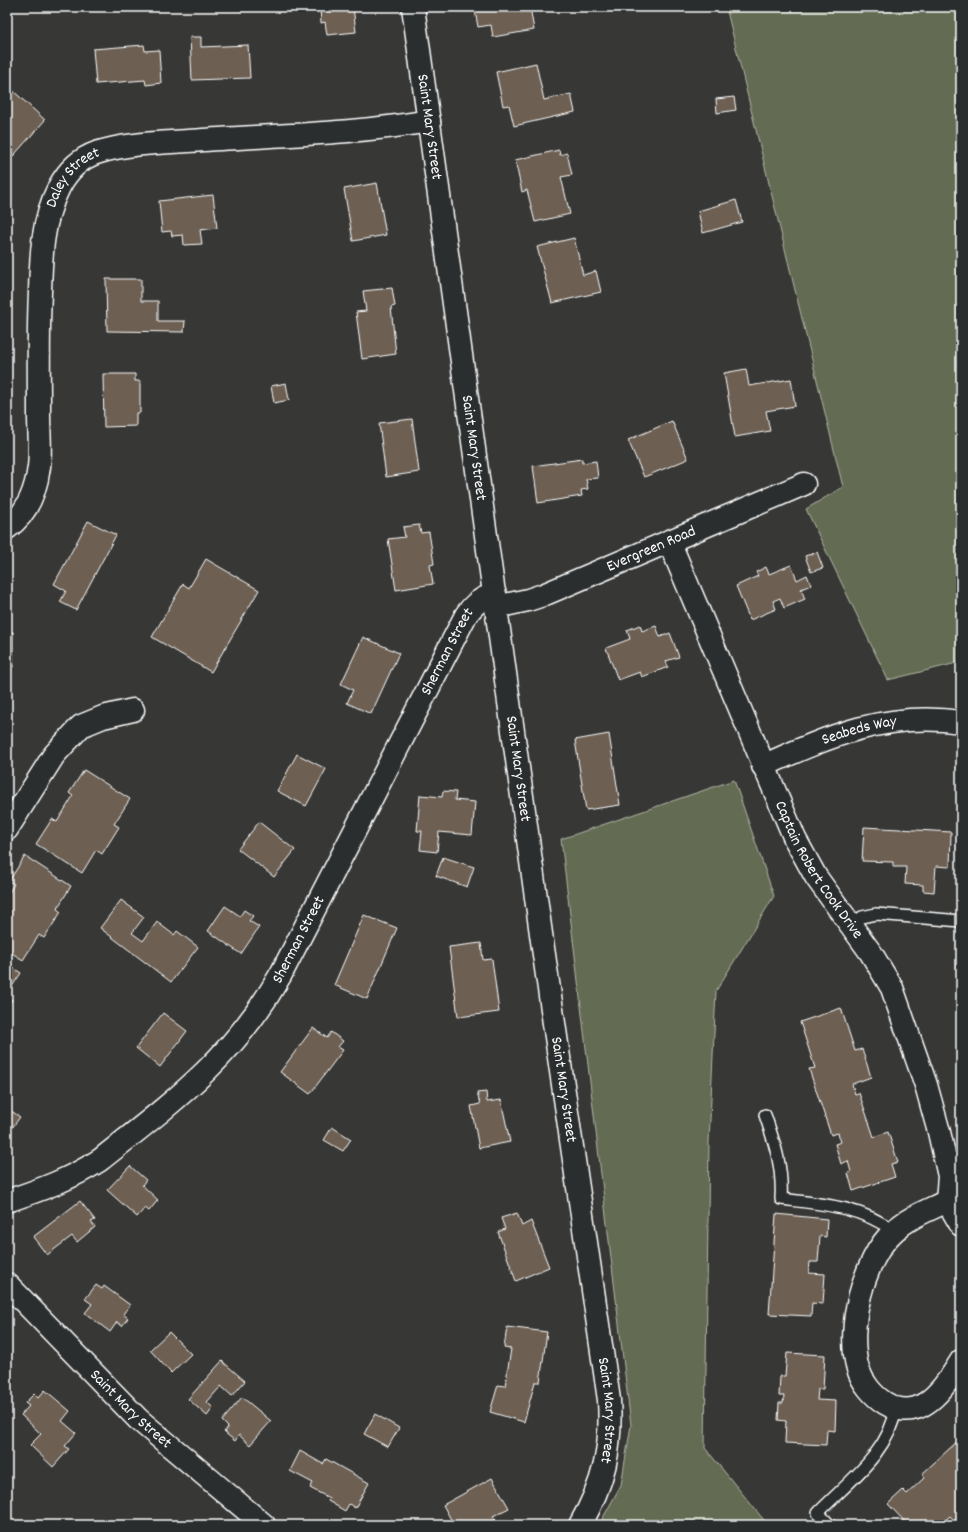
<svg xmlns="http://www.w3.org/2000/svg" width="968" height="1532" viewBox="0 0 968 1532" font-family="Dekko,sans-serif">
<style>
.green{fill:#646c52;stroke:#b2b6a8}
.building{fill:#6d6053;stroke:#fff}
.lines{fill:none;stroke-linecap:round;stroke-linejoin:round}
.lane-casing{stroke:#fff;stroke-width:14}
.street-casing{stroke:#fff;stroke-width:25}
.lane{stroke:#2a2d2e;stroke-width:11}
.street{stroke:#2a2d2e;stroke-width:22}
.labels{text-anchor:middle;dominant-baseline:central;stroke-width:3.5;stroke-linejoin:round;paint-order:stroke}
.street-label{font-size:16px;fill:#fff;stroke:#2a2d2e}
</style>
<rect width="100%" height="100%" fill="#373735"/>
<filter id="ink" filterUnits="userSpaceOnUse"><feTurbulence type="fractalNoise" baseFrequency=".025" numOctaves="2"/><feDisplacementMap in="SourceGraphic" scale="8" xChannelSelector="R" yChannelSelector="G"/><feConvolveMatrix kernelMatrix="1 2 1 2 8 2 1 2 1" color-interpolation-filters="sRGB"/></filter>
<g filter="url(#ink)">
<path class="green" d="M726,7H961V662L888,680L806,509L843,487Z
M734,780L774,896L716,991L709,1142L705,1448L768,1525H599L621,1485L631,1425L561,839Z"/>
<path class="building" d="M320,7H353L356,32L327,35L325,22L321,23Z
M494,7H530L534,30L493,37L491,25L478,27L475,10Z
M190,37H201V47L248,45L250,78L192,80Z
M144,45L145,51L159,50L161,83L146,85L145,80L96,84L93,49Z
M536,63L544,100L571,94L575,112L514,126L509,105L503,106L496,72Z
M9,87L45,120L7,163V89Z
M734,97L736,110L717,113L716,99Z
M559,150L560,155L567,153L572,175L561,177L570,214L535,222L527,190L522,192L515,160Z
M377,183L386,235L353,241L344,189Z
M213,195L217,228L200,230L202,244L184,245L183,235L172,236L171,231L162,232L159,201Z
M736,200L742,222L703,233L698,211Z
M574,238L583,275L596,271L601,292L552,303L537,247Z
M106,279H141V301H158V321H185L184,332L107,331Z
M392,288L395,306L391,307L396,354L362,359L356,312L366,311L363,291Z
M746,369L749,386L791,379L795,406L766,411L770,431L735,437L724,373Z
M103,374H135V381H140V413H136V426L104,427Z
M286,383L289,400L274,403L271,386Z
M412,419L419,472L386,477L379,423Z
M672,421L688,459L644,477L628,440Z
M582,459V463L596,461L598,478L586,479L588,489L581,490L582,496L538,503L533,466Z
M88,521L116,535L76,610L60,602L66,591L54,584Z
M419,525L421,533L429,532L434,564L430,565L433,584L396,590L388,539L405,537L403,527Z
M817,552L823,568L811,572L805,556Z
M206,559L259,590L211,672L152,637L183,584L189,588Z
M791,565L797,580L807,575L811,585L801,589L805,599L784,608L780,598L773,601L776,609L750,620L736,586L758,576L756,572L766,567L769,574Z
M640,625L642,631L656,626L660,637L670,633L679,657L666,661L668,667L642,677L640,672L618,680L606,648L630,639L627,630Z
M7,632H13V667H7Z
M363,637L399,653L371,714L347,703L353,690L341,684Z
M609,734L620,805L586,810L575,740Z
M297,754L326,769L306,806L277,791Z
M84,770L130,799L114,824L119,827L102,854L96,850L82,873L36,844L52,819L57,822L73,796L69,793Z
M443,791L456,792L455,800L475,802L472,835L439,832L437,852L420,850L422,831H417L420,795L442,797Z
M259,822L295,850L274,877L238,849Z
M864,827L951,832L950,867L936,866L934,892L923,891V885L905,884L906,867H893V862L862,861Z
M25,856L71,886L57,909L61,912L44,938L39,935L23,960L7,950V896L14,884L9,881Z
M443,857L474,867L467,887L436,876Z
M121,900L144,917L132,933L143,941L157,922L174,935L177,931L198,947L171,982L100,928Z
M225,906L240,916L244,910L253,916L249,921L259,927L241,954L208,931Z
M364,915L397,928L367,999L334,985Z
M481,943L483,960L492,959L499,1012L458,1017L449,947Z
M7,964L21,973L7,994Z
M961,964V978L957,965Z
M7,997L12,1000L7,1007Z
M841,1008L855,1051L862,1049L871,1077L852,1084L855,1094L859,1093L874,1137L888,1132L898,1162L891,1164L895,1177L853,1191L848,1173L851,1172L848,1161L841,1164L835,1144L841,1142L838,1133L831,1135L809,1069L815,1068L800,1022Z
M163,1013L187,1031L160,1067L136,1048Z
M313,1028L327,1038L331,1032L343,1041L338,1047L343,1050L310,1094L280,1072Z
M486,1092L487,1102L501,1100L510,1142L479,1148L471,1106L480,1104L477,1093Z
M7,1108L20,1117L7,1135Z
M332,1127L351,1139L343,1151L324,1140Z
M130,1166L146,1180L142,1185L158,1200L149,1211L145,1208L137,1217L107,1190Z
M80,1201L95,1220L91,1222L95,1227L77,1242L72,1236L47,1255L33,1237Z
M517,1213L522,1226L531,1221L549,1267L516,1281L498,1232L505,1229L501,1218Z
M776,1214L827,1219L826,1237L820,1236L818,1262H810L809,1273L825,1274L823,1304L812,1303L811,1316L769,1314Z
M96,1285L102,1289L104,1286L130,1305L123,1314L128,1318L122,1326L117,1322L110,1332L85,1313L92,1304L85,1299Z
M507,1327L547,1332L540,1382H535L524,1422L490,1412L498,1385L505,1386L511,1349L504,1348Z
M169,1332L191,1354L171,1373L150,1350Z
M787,1353L825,1355L823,1389H818L817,1400L836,1401L835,1431L827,1430L826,1445L785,1443L786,1421L778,1420L779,1403H783L784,1396H779L780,1376H785Z
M222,1361L245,1381L232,1396L221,1386L207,1402L213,1408L207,1416L188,1399Z
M45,1390L70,1411L62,1421L76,1433L65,1446L69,1449L53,1467L30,1445L41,1434L21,1415L29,1406L25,1403L34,1394L38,1398Z
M242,1397L271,1421L250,1445L239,1435L235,1441L224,1432L228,1427L222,1421Z
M375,1414L399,1428L388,1447L364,1434Z
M961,1438V1525H959L950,1516L940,1525H908L888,1504L903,1490L907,1494L925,1477L922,1474Z
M300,1451L323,1464L326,1459L369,1483L355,1508L349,1504L345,1511L328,1501L329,1498L310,1488L313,1483L290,1471Z
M492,1478L509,1508L493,1516L497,1523L493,1525H482L481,1522L475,1525H454L443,1505Z"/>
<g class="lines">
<defs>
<path id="lane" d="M851,926L862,917L876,914L961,921
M765,1115C775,1144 783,1168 781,1199C822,1204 859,1206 894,1231
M945,1159L961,1158
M830,1525L818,1513C848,1482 889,1453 896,1408"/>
<g id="street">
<path id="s1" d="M413,7L542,941L609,1400C612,1449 604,1483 580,1525"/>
<path id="s2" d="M7,528C27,514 36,490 39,467C41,450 39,432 39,415C39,374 38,333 40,292C41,256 42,220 59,187C67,172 79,159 96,153C130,142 168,143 203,140C278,135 355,134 429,121"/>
<path id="s3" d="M669,541L795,839L816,877L871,953L892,988L926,1085L939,1132L949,1176L947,1201L961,1225"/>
<path id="s4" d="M496,607L528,600L543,595L804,484"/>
<path id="s5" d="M763,766C829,736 887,711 961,722"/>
<path d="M7,829L54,755L81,726L103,717L133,710"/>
<path id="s6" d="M7,1201C40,1190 71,1179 100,1160C173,1102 234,1057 281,974L466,615C474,604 481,598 495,594"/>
<path d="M947,1201C929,1210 909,1217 894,1231C863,1259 846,1329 858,1369C867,1396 899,1422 926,1403C940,1394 952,1376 961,1361"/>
<path id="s7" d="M7,1284L138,1419L264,1525"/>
</g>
</defs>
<use href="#lane" class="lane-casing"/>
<use href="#street" class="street-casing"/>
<use href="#lane" class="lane"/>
<use href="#street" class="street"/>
</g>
</g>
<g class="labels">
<g class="street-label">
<text stroke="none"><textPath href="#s1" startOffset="121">Saint Mary Street</textPath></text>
<text stroke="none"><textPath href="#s2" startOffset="370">Daley Street</textPath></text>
<text stroke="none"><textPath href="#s1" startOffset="445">Saint Mary Street</textPath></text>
<text stroke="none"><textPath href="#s4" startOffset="166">Evergreen Road</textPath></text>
<text stroke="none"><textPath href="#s6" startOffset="726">Sherman Street</textPath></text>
<text stroke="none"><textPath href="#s5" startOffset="103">Seabeds Way</textPath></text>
<text stroke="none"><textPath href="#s1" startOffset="769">Saint Mary Street</textPath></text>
<text stroke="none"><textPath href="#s3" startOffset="362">Captain Robert Cook Drive</textPath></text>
<text stroke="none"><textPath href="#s6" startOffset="402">Sherman Street</textPath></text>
<text stroke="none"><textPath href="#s1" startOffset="1093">Saint Mary Street</textPath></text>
<text stroke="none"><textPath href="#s7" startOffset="176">Saint Mary Street</textPath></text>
<text stroke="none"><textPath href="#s1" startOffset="1417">Saint Mary Street</textPath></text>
</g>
</g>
<rect width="968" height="1532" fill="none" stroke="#2a2d2e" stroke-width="24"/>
<rect x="12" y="12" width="944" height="1508" fill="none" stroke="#fff" stroke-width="1.5" filter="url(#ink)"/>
</svg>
